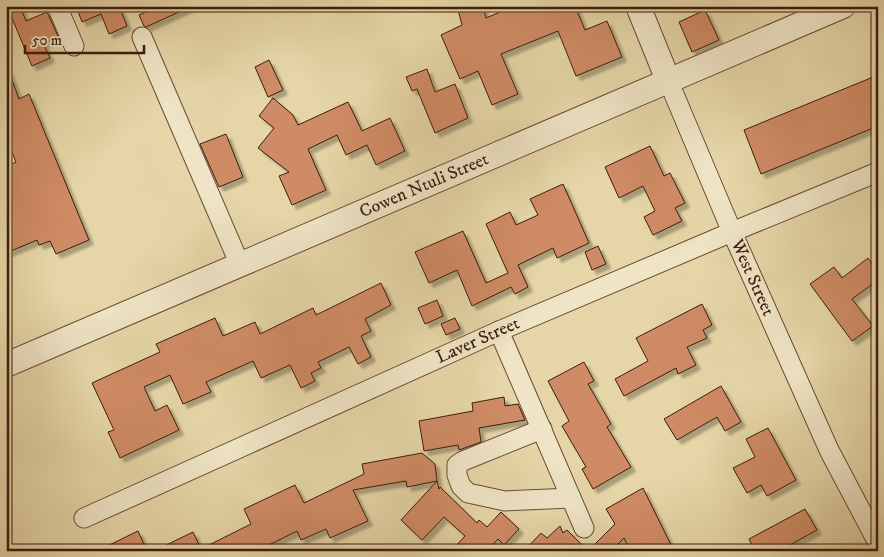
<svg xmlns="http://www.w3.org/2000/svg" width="884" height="557" viewBox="0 0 884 557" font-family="'IM FELL DW Pica',serif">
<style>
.building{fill:#cf8b65;stroke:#3d1b0e;filter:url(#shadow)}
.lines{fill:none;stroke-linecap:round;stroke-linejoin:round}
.minor-casing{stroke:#674a34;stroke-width:21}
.tertiary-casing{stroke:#674a34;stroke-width:26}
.minor{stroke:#efe4c6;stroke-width:19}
.tertiary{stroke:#efe4c6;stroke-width:24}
.labels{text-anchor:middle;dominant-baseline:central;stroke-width:4;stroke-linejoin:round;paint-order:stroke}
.street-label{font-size:18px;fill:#3d1b0e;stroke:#efe4c6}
</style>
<defs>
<filter id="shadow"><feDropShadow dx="4.5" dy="4.5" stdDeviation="1" flood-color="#0004"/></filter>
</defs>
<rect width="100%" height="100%" fill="#e6d6a7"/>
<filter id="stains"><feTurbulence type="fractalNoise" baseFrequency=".004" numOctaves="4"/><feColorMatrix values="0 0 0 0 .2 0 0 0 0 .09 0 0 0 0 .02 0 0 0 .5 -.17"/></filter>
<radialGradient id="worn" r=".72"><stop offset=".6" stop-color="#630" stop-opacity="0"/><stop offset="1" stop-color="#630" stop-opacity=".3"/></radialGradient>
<path class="building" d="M7,6H20L26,21L47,12L58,36L43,43L50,58L32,66Z
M76,6H119L127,26L109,34L101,14L82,22Z
M146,6H192L146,27L144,26L139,15L148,11Z
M457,6H483L486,18L514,6H575L585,30L607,21L622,57L576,76L558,31L501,54L518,94L492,105L478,71L460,79L441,35L462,25Z
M705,10L719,40L692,52L679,22Z
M269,60L283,90L268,97L255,67Z
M6,69H8L19,99L29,94L89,240L56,254L50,241L39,245L37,240L6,253V167L16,162L6,138Z
M427,69L435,92L455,84L468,118L435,133L417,89L412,91L406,77Z
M878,75V126L761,174L744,130Z
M273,98L293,115L298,125L348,102L362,131L390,118L405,151L376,165L367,145L346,155L337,135L308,149L326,190L292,205L279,176L289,172L258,148L274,128L259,116Z
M226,134L243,177L219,187L200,144Z
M650,146L664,176L670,173L685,203L675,208L682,221L653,235L644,217L655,211L643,186L619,198L605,167Z
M563,184L589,243L557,258L553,248L518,265L528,287L515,294L511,287L472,306L457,270L429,283L415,252L463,231L486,283L508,273L486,224L510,212L516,225L538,215L530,199Z
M598,246L606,264L592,270L585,252Z
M868,258L878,272V280L852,299L873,326L852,341L810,284L834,267L842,278Z
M381,283L391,305L365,319L371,331L361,336L371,357L358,364L349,347L318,362L321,368L311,373L315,381L301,388L290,365L261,378L253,361L206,382L211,392L183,404L170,375L144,387L155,411L167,405L179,430L120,458L108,432L114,430L92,383L160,352L156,344L215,318L223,336L255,322L260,334L313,308L316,315Z
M437,300L443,316L425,324L418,308Z
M702,304L712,325L703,330L707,338L687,347L696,365L678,374L676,368L624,396L615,379L648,361L636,338Z
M455,318L460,329L446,335L441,324Z
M584,362L594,381L588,384L611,424L607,427L631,467L593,489L582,469L586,467L562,426L569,421L548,381Z
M721,386L741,422L725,431L717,417L677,440L664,419Z
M504,397L505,406L518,404L525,420L479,428L481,442L459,450L458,445L424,451L419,421L473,411L472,403Z
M768,428L796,480L767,496L761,485L747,493L733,468L755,457L746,439Z
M422,453L435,464L437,481L407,487L406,481L353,490L368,521L330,538L326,529L301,540L297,531L257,551H154L193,532L201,549L251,524L244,509L295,485L304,503L364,474L362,464Z
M437,481L439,489L440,487L477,523L479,520L487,527L501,512L519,529L504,545L498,539L487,551H451L465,536L444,517L422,540L401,520Z
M643,488L674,551H630L624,538L611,551H588L615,524L606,509Z
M805,509L817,530L779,551H755L749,539Z
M560,526L563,533L567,530L581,544L575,551H524L541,533L547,538Z
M138,531L147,551H97Z"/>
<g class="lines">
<defs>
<g id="minor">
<path d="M57,6L74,46"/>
<path d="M142,37L240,265"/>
<path id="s1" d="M668,80L732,232L829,450L878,543"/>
<path d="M499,331L584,528"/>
<path d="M542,429L463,461L457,465V475L461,486L468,493L505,501L571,498"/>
<path id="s2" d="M84,518L499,331L732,232L878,172"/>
</g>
<g id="tertiary">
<path d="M638,6L668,80"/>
<path id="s3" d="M6,365L843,6"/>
</g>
</defs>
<use href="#minor" class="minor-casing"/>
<use href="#tertiary" class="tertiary-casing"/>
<use href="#minor" class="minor"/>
<use href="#tertiary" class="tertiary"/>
</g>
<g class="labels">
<g class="street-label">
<text stroke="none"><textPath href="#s3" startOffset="455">Cowen Ntuli Street</textPath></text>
<text stroke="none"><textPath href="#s1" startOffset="215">West Street</textPath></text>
<text stroke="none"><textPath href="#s2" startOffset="432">Laver Street</textPath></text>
</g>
</g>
<rect width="884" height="557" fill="none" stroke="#e6d6a7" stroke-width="25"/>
<rect x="8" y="8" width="869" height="542" fill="none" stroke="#3d1b0e" stroke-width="2.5"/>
<rect x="12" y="12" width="859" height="532" fill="none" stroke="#3d1b0e"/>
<path d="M25 45v8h119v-8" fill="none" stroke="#3d1b0e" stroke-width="2.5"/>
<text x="32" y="45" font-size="15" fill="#3d1b0e" stroke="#efe4c6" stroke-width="4" paint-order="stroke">50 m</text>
<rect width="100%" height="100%" filter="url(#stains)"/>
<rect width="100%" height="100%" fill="url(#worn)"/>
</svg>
